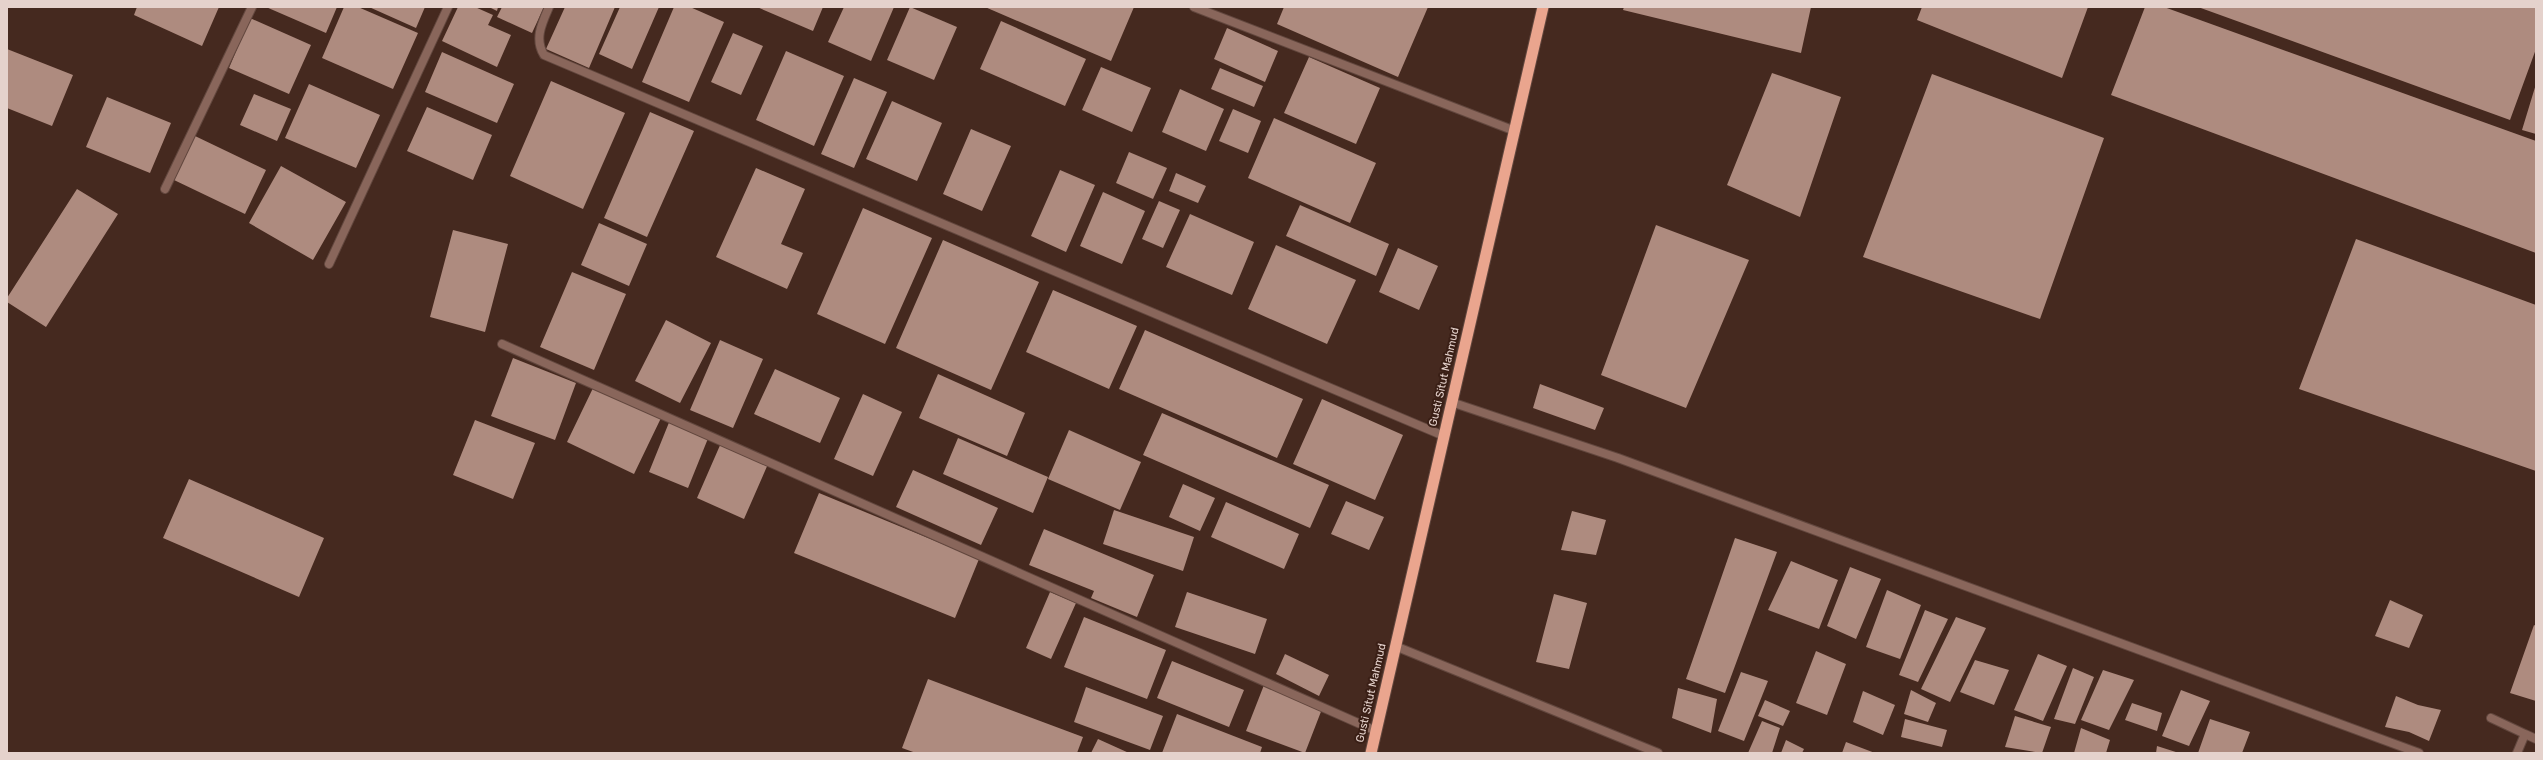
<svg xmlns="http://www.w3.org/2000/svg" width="2543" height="760" viewBox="0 0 2543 760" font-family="Rubik,sans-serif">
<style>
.building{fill:#ae8b7f}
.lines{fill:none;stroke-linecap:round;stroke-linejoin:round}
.minor-casing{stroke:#62473e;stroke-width:10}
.trunk-casing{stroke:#62473e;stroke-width:13}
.minor{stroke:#89665b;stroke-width:8}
.trunk{stroke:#eaa58e;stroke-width:11}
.labels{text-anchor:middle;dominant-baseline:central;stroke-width:4;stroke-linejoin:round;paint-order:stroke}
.street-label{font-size:11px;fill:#e5d2cc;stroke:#3a1f16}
</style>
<rect width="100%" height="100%" fill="#45291f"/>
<path class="building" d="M137,7H219L202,46L134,15Z
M266,7H337L326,33Z
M344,7H358L418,33L393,89L322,58Z
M369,7H425L416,28Z
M458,7H475L493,15L488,25L511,35L497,67L442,41Z
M489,7H498L497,11Z
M502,7H544L532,33L497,17Z
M565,7H615L589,68L546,49Z
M620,7H659L632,69L599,54Z
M674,7H690L724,22L689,102L642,82Z
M757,7H823L813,31Z
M844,7H894L871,61L828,42Z
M910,7L957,27L934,80L887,60Z
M985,7H1134L1111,61Z
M1284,7H1428L1398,77L1277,24Z
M1624,7H1811L1801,53L1623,10Z
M1922,7H2088L2062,78L1917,20Z
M2145,7H2164L2536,141V253L2111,95Z
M2198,7H2536V49L2510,120Z
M250,18L311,45L289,94L229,68Z
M1001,21L1086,59L1065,106L980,69Z
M1227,28L1278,51L1265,82L1214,59Z
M733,33L763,46L741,95L711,82Z
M7,49L73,75L52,126L7,108Z
M786,51L844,76L814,146L756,120Z
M442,52L514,84L497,123L425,92Z
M1309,57L1380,88L1356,144L1284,113Z
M1101,67L1151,88L1132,132L1082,110Z
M1220,68L1263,86L1254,107L1211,89Z
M1772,73L1841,97L1800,217L1727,185Z
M1932,74L2104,138L2040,319L1863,257Z
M854,78L887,92L854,168L821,154Z
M551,81L625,113L583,209L510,176Z
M309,84L380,115L356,168L285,138Z
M2536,84V134L2522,130Z
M1180,89L1224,109L1206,151L1162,132Z
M254,94L291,109L277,141L240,125Z
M107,97L171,123L150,173L86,147Z
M892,101L942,123L917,181L866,159Z
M427,107L492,135L473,180L407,151Z
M1233,109L1261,121L1248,153L1219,141Z
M650,112L694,131L647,237L604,218Z
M1274,118L1376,163L1350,223L1248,178Z
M971,129L1011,146L982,211L943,194Z
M195,136L266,170L245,214L174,180Z
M1129,152L1167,168L1153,199L1116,183Z
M281,166L346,202L313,260L249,223Z
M756,168L805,189L781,244L803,253L787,289L716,257Z
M1060,170L1095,185L1066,252L1031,236Z
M1176,173L1206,186L1198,203L1169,191Z
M77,189L118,214L46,327L7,302V298Z
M1103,192L1145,211L1122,264L1080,246Z
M1159,201L1180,210L1163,248L1142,239Z
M1300,205L1389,244L1376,276L1286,236Z
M863,208L932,238L885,344L817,314Z
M1190,214L1254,242L1232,295L1166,267Z
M599,223L647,244L629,286L581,265Z
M1656,225L1749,260L1686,408L1601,375Z
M453,230L508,244L485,332L430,317Z
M2356,239L2536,305V471L2299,389Z
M943,240L1039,282L991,390L896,348Z
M1276,245L1356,280L1327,344L1248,309Z
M1398,248L1438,266L1419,310L1379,292Z
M572,272L626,294L594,370L540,347Z
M1053,290L1137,326L1109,389L1026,352Z
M666,320L711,343L680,403L635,381Z
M1145,330L1303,399L1277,458L1119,389Z
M720,340L763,359L733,428L690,410Z
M513,358L576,383L555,440L491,416Z
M775,369L840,398L820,443L754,414Z
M938,374L1025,413L1007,456L919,418Z
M1540,384L1604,408L1595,430L1533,408Z
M594,386L661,418L634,474L567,442Z
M863,394L902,412L873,476L834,459Z
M1322,399L1403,435L1375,500L1293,464Z
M1162,413L1329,485L1310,528L1143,455Z
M475,420L535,443L513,499L453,475Z
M670,420L709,436L688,488L649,472Z
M1069,430L1141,462L1120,510L1048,479Z
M958,438L1048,477L1033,513L943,474Z
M721,443L768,464L744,519L697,498Z
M913,470L998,508L981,545L896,507Z
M189,479L324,538L299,597L163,538Z
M1183,484L1215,498L1200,531L1169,517Z
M819,493L979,559L955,618L794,553Z
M1346,501L1384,517L1369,550L1331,534Z
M1226,502L1299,534L1284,569L1211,537Z
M1114,510L1194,537L1183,571L1103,544Z
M1572,511L1606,520L1596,555L1561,550Z
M1044,529L1154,575L1137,617L1091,598L1094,591L1029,565Z
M1735,538L1777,552L1725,693L1686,679Z
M1791,561L1838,580L1819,629L1768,610Z
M1850,567L1881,579L1856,639L1827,626Z
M1887,590L1921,605L1900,659L1866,647Z
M1050,592L1076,603L1051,659L1026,648Z
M1187,592L1267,619L1255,654L1175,627Z
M1554,594L1587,603L1569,669L1536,662Z
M2390,600L2423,615L2409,648L2375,636Z
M1925,610L1948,619L1918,682L1899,675Z
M1084,617L1166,650L1147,699L1064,667Z
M1956,617L1986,628L1950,702L1921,689Z
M2534,625L2536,626V701L2510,693Z
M1816,651L1846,664L1827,715L1796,703Z
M1285,654L1329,675L1319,696L1276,674Z
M2038,654L2067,666L2043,721L2014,710Z
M1975,660L2009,670L1994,705L1960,692Z
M1172,661L1244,690L1229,727L1157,698Z
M2073,668L2094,677L2075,724L2054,719Z
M2103,670L2134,680L2109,730L2081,720Z
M1741,672L1768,681L1744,741L1718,731Z
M928,679L1083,737L1077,753H916L902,748Z
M1264,685L1322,709L1305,753L1246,731Z
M1086,687L1163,716L1150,750L1074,722Z
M1678,688L1717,699L1711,733L1672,718Z
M1911,690L1936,703L1928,722L1904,714Z
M2181,690L2210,701L2189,746L2162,736Z
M1863,691L1895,705L1883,735L1853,722Z
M2396,696L2418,705L2441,710L2429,741L2409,732L2385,727Z
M1765,700L1790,711L1783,726L1758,716Z
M2132,703L2162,713L2157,731L2125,720Z
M1177,714L1262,747L1260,753H1162Z
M2015,716L2051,727L2042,753L2005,747Z
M1905,719L1947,730L1942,747L1901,737Z
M2210,719L2250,732L2242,753H2198Z
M1762,721L1780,728L1772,753H1748Z
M2081,728L2110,740L2106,753H2074Z
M1098,739L1129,753H1091Z
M1786,740L1804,749L1802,753H1781Z
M1846,742L1875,753H1842Z
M2157,746L2179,753H2156Z"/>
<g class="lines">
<defs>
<path id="minor" d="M549,7C542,23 534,39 544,55L1444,436
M1194,7L1515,131
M165,189L252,7
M329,264L448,7
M502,344L1376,731
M1451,402L1618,458L2419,753
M1395,646L1658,753
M2491,718L2525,734
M2517,753L2525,734L2536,739"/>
<path id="trunk" d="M1371,753L1543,7"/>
</defs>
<use href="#minor" class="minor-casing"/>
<use href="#trunk" class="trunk-casing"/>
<use href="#minor" class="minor"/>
<use href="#trunk" class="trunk"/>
</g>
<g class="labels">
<g class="street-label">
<text transform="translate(1444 377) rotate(-77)">Gusti Situt Mahmud</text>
<text transform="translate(1371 693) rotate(-77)">Gusti Situt Mahmud</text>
</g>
</g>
<rect width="2543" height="760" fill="none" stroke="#e5d2cc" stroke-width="16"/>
</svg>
